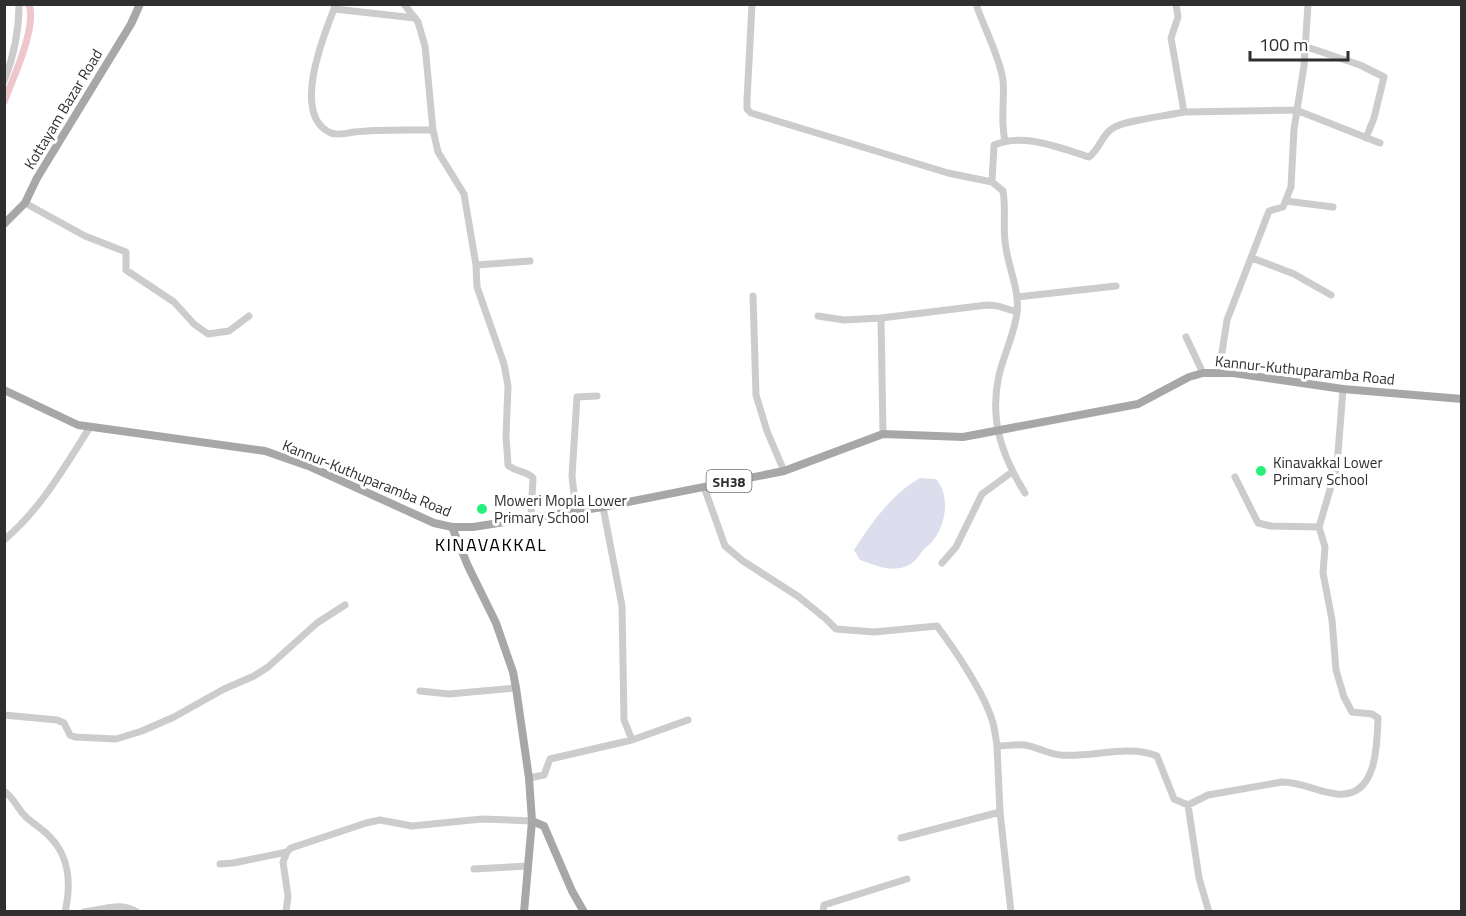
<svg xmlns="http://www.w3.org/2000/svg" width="1466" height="916" viewBox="0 0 1466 916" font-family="'Titillium Web',sans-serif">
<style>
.green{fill:#dcdded}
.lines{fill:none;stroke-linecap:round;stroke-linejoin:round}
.canal{stroke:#eec7cc;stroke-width:7}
.minor{stroke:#ccc;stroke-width:7}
.major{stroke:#a7a7a7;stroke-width:8}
.poi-dot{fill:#27ef7a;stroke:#fff;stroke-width:2}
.labels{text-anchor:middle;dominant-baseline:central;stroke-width:6;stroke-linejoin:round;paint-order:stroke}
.shield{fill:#fff;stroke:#6d6d6d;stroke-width:1.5}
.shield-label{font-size:14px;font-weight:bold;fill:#2f2f2f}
.street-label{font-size:15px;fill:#2f2f2f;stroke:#fff}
.poi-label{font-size:15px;fill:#2f2f2f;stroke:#fff;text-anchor:start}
.quarter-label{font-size:18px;letter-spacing:1.5px;fill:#000;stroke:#fff}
</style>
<rect width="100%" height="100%" fill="#fff"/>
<path class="green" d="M920,478L936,479C951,496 946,526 931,543C929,545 926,547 924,549C916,559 913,566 900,568C885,571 873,564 860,560L854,550C871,523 892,494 920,478Z"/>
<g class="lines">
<path class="canal" d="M4,102C13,78 37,28 29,4"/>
<path class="minor" d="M335,4L334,9L415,18
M404,4L418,22L425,46L433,130L438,152L464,194L476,265L477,287L504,364L508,386L506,436L508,465C516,473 526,470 533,478L531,517
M752,4L747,100V109L751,113L948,173L992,182L1003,191C1006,208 1003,224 1005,241C1007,266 1020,288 1017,313C1014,335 1004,354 999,375C989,420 1002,456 1025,493
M976,4C984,28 999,55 1003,80C1005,100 1000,120 1005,140
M334,9C323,37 291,116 331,133C337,136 347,133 354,132C380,129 407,130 433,130
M1304,46L1360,65L1384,77L1374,118L1366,138
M4,81C14,56 19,32 19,4
M1184,112L1296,110L1380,143
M992,182L994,145C1023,132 1060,148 1089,157C1101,148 1101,135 1113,128C1126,120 1167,116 1184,112L1171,38L1178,17L1176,4
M1286,201L1333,207
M25,203L85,236L126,252V270L174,302L194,324L208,334L229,331L249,316
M1252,258L1294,274L1331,295
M476,265L530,261
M753,296L756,395L767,431L784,471
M1017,297L1116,286
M818,316L844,320L881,318
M1186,337L1203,373
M1219,372L1227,320L1269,211L1283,207L1291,187L1294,129L1304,66L1308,4
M883,434L881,318L987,305L998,306L1017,312
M1235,477L1258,523L1271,526L1319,527
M704,487L725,546L743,561L799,597L826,619L836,629L874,632L937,626C955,650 985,694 993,723C995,731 996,739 997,746C1006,746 1016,744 1025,745C1037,747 1048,754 1060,755C1092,758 1127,744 1157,756L1174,799L1188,805L1199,878L1209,912
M576,511L572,476L577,397L597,396
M4,540C41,509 65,466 90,427
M942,563L956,547L982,494L1012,472
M420,691L449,694L516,688
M4,715L57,720L64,723L70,735L75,737L116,739L142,731L174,717L224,689L254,676L268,667L317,623L345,605
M632,740L688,720
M997,746L1000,812L1011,912
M529,778L544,775L550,759L632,740L624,720L622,606L603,507
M4,791C14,798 17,808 25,816C33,824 43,829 50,837C70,857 71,886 65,912
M1188,805L1208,795L1282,782C1301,782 1318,792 1337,794C1377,798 1377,746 1378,718L1372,714L1352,712L1344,697L1336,670L1332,620L1323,573L1325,547L1319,527L1337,466L1343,389
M901,838L1000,812
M220,864L233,863L287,852
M474,869L528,866
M84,912C102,910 120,901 137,912
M286,912L288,896L283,862L287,852L291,848L366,823L380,820L412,826L482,819L532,821
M823,912L824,905L907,879"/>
<path class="major" d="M4,224L25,203L37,178L131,24L140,4
M4,390L78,425L265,451L311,467L434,523L452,527H473L603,507L784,471L883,434L963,437L1138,404L1189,377L1203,373H1233L1343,389L1462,399
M452,527L468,566L496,623L513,672L516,688L529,778L532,821L524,912
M532,821L544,826L572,891L584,912"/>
</g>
<g class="poi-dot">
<circle cx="1261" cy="471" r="6"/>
<circle cx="482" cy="509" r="6"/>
</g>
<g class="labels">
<rect class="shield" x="706.5" y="470" width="45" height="22" rx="4.5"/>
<g class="shield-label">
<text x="729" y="481">SH38</text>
</g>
<g class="street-label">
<text transform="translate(63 109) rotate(-59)">Kottayam Bazar Road</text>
<text transform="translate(1305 370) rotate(6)">Kannur-Kuthuparamba Road</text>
<text transform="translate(367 478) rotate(22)">Kannur-Kuthuparamba Road</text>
</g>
<g class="poi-label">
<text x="1273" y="462">Kinavakkal Lower<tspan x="1273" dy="17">Primary School</tspan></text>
<text x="494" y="500">Moweri Mopla Lower<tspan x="494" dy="17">Primary School</tspan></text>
</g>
<g class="quarter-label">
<text x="491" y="544">KINAVAKKAL</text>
</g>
</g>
<rect width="1466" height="916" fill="none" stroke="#2f2f2f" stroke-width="12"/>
<path d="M1250 51v9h98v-9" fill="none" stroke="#2f2f2f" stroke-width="3"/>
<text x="1259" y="51" font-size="18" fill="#2f2f2f" stroke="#ffffff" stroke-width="4.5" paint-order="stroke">100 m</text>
</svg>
